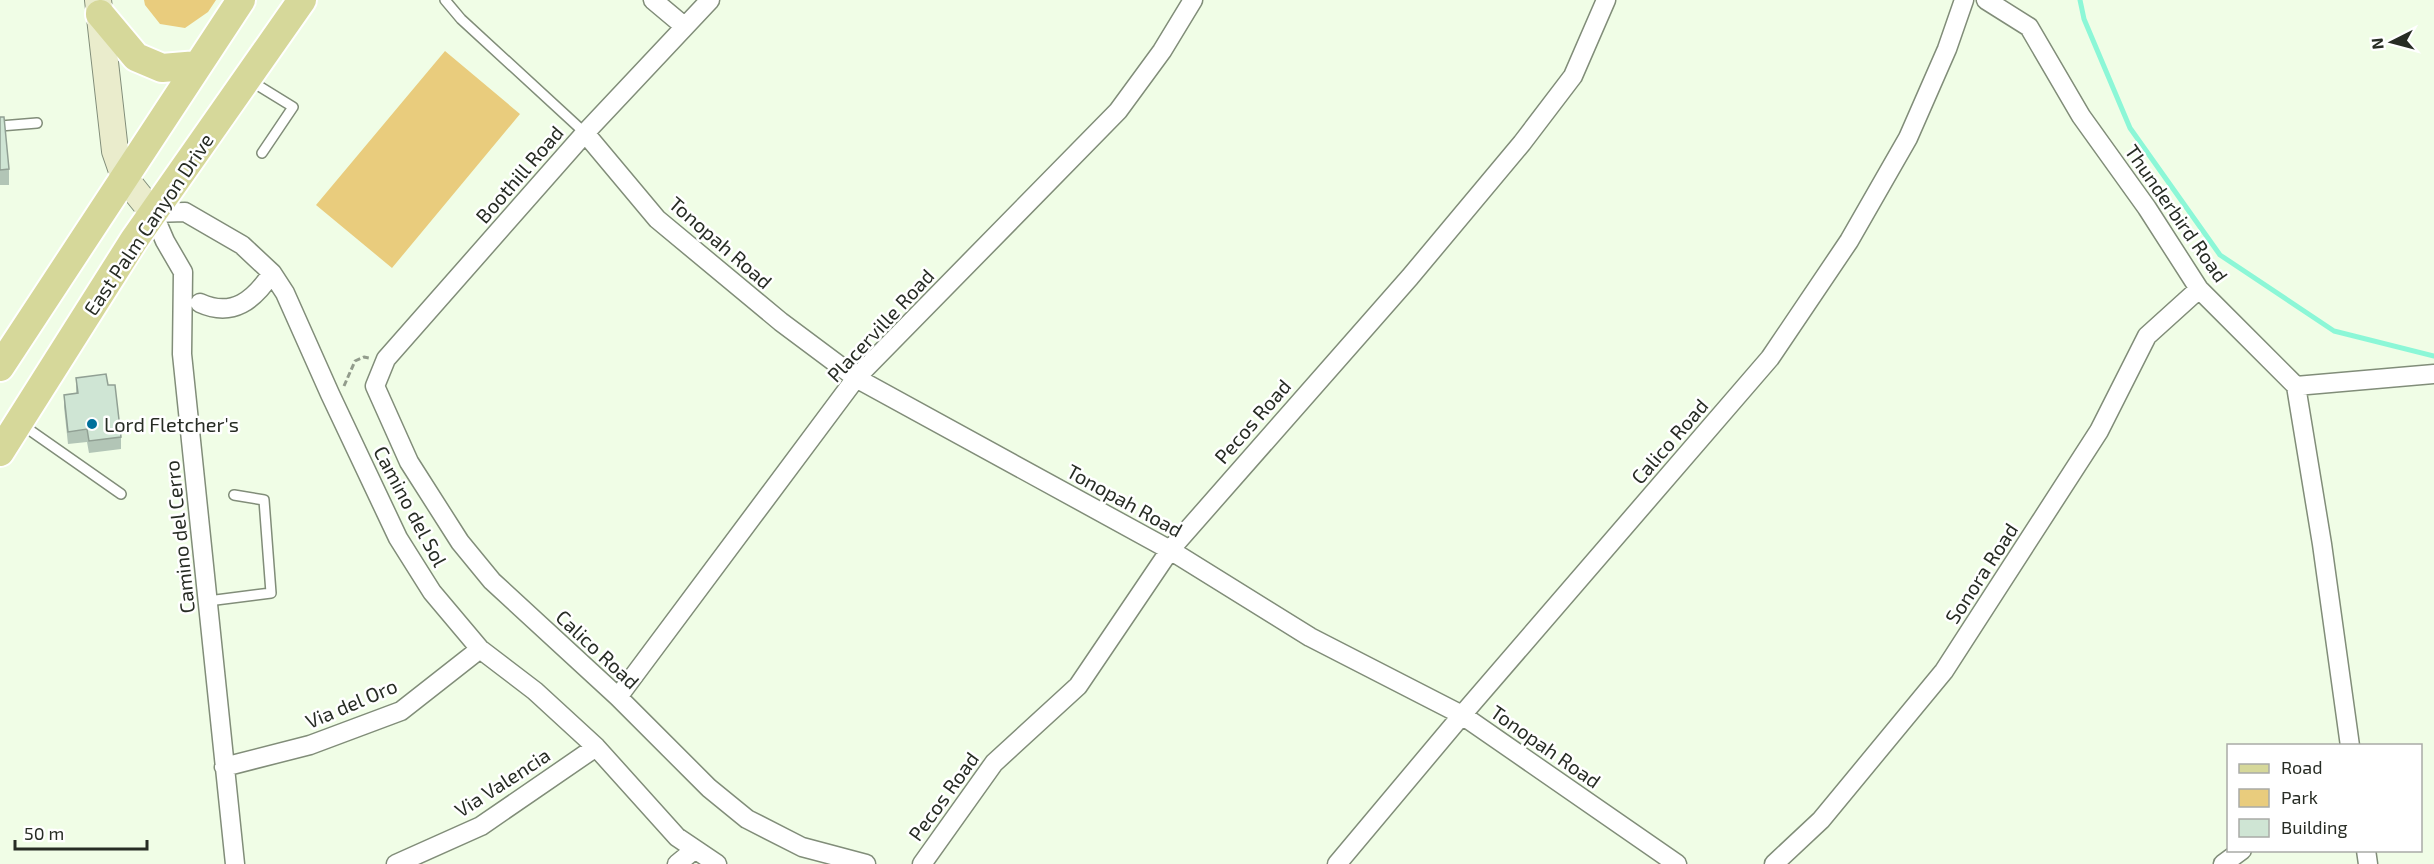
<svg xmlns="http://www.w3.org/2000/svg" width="2434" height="864" viewBox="0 0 2434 864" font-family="'Exo 2',sans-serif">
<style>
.green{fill:#e9cc7d}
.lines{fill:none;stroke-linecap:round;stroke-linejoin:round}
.stream{stroke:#8cf7d7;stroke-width:5}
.service-casing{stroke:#818d79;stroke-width:12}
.minor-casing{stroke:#818d79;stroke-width:21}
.secondary-casing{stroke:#818d79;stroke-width:28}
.primary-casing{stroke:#fff;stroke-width:32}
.path{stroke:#929c8c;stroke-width:3;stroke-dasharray:6 3;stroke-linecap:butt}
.service{stroke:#fff;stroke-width:9}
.minor{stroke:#fff;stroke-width:18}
.secondary{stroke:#eaeccc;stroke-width:26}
.primary{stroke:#d6d89a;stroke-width:28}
.wall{fill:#b2c5b6}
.building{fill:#cfe5d4;stroke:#91a094;stroke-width:1.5}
.poi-dot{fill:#00709b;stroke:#fff;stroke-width:2}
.labels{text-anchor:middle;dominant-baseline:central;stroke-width:5;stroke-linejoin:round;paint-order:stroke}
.street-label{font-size:20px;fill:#272c24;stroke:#fff}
.poi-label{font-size:20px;fill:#272c24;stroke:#fff;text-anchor:start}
</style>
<rect width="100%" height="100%" fill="#f0fde6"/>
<path class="green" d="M144,0H216L208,12L185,28L160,24L145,5Z
M445,51L520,114L392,268L316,205Z"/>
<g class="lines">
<path class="stream" d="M2080,0L2084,19L2130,128L2220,255L2334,331L2434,356"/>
<defs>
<path id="service" d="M445,0L461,19L585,133
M249,80L293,107L262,153
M0,126L37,123
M21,424L121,494
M208,601L271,593L264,500L234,495"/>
<path id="minor" d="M653,0L684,26
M710,0L585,133L386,359L375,386L409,462L460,542L492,581L618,697L709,788L747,819L802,847L866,864
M1986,0L2029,27L2081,116L2147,208L2199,289L2296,386L2322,544L2350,746
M585,133L657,219L781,322L856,378L1170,550L1310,637L1462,715L1677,864
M200,303C233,318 254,300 272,273
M2296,386L2434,374
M618,697L856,378L1118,111L1162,51L1193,0
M224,767L310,745L401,711L480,649
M2366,850L2368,864
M235,864L182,354L183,272L165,241L153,213L185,212L242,245L272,273L285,293L330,394L398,538L432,592L480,649L535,691L596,747L677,837L717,864
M396,864L481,826L596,747
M677,864L694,850
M922,864L994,763L1078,686L1170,550L1410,277L1522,143L1573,76L1606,0
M1337,864L1462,715L1770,358L1849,241L1908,138L1947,49L1964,0
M1774,864L1821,820L1944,671L2099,431L2147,336L2199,289
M2223,864L2242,850"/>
<path id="secondary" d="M98,0L115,151L124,177L153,213"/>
<path id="primary" d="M100,14L136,57L162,68L198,65
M0,367L241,0
M0,452L134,240L302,0"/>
</defs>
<use href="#service" class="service-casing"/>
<use href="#minor" class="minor-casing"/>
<use href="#secondary" class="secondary-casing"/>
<use href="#primary" class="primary-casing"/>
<path class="path" d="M344,386L355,361L364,357L369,358"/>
<use href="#service" class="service"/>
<use href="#minor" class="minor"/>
<use href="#secondary" class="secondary"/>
<use href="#primary" class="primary"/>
</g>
<path class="wall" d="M0,117L9,169V185H0Z
M76,378L108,385L121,437V449L89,453L87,442L68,444L64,407V395L76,393Z"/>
<path class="building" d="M0,117H4L9,169L0,170Z
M106,374L108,385H115L121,437L89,441L87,429L68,432L64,395L78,393L76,378Z"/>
<circle class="poi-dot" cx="92" cy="424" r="6"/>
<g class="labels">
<g class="street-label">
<text transform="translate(519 174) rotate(-49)">Boothill Road</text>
<text transform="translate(2177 213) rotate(55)">Thunderbird Road</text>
<text transform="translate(148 224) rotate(-56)">East Palm Canyon Drive</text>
<text transform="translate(721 242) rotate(41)">Tonopah Road</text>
<text transform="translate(880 325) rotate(-47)">Placerville Road</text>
<text transform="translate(1252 421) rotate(-49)">Pecos Road</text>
<text transform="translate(1669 441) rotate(-49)">Calico Road</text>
<text transform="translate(1125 500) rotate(29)">Tonopah Road</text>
<text transform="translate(411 506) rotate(62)">Camino del Sol</text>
<text transform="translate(179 537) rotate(-96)">Camino del Cerro</text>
<text transform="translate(1981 573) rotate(-57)">Sonora Road</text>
<text transform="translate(598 649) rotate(43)">Calico Road</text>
<text transform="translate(351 703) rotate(-23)">Via del Oro</text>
<text transform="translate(1546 746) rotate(35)">Tonopah Road</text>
<text transform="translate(502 782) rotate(-33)">Via Valencia</text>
<text transform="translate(943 796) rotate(-54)">Pecos Road</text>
</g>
<g class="poi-label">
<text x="104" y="424">Lord Fletcher's</text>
</g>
</g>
<rect x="2227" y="744" width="195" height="108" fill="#ffffff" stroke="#a9aba7" stroke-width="1.5"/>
<rect x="2239" y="764" width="30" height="9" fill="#d6d89a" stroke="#a9aba7" stroke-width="1.5"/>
<text x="2281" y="774" font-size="18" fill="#272c24">Road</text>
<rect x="2239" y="789" width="30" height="18" fill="#e9cc7d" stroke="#a9aba7" stroke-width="1.5"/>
<text x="2281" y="804" font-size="18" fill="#272c24">Park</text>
<rect x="2239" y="819" width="30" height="18" fill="#cfe5d4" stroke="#a9aba7" stroke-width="1.5"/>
<text x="2281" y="834" font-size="18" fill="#272c24">Building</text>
<g transform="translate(2392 42) rotate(264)" stroke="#ffffff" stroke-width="4.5" paint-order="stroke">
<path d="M0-4.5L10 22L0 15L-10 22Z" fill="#272c24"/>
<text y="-9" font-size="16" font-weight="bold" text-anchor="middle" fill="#272c24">N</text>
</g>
<path d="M15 840v9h132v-9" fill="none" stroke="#272c24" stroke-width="3"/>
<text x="24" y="840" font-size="18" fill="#272c24" stroke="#ffffff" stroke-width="4.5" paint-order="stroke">50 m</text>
</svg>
